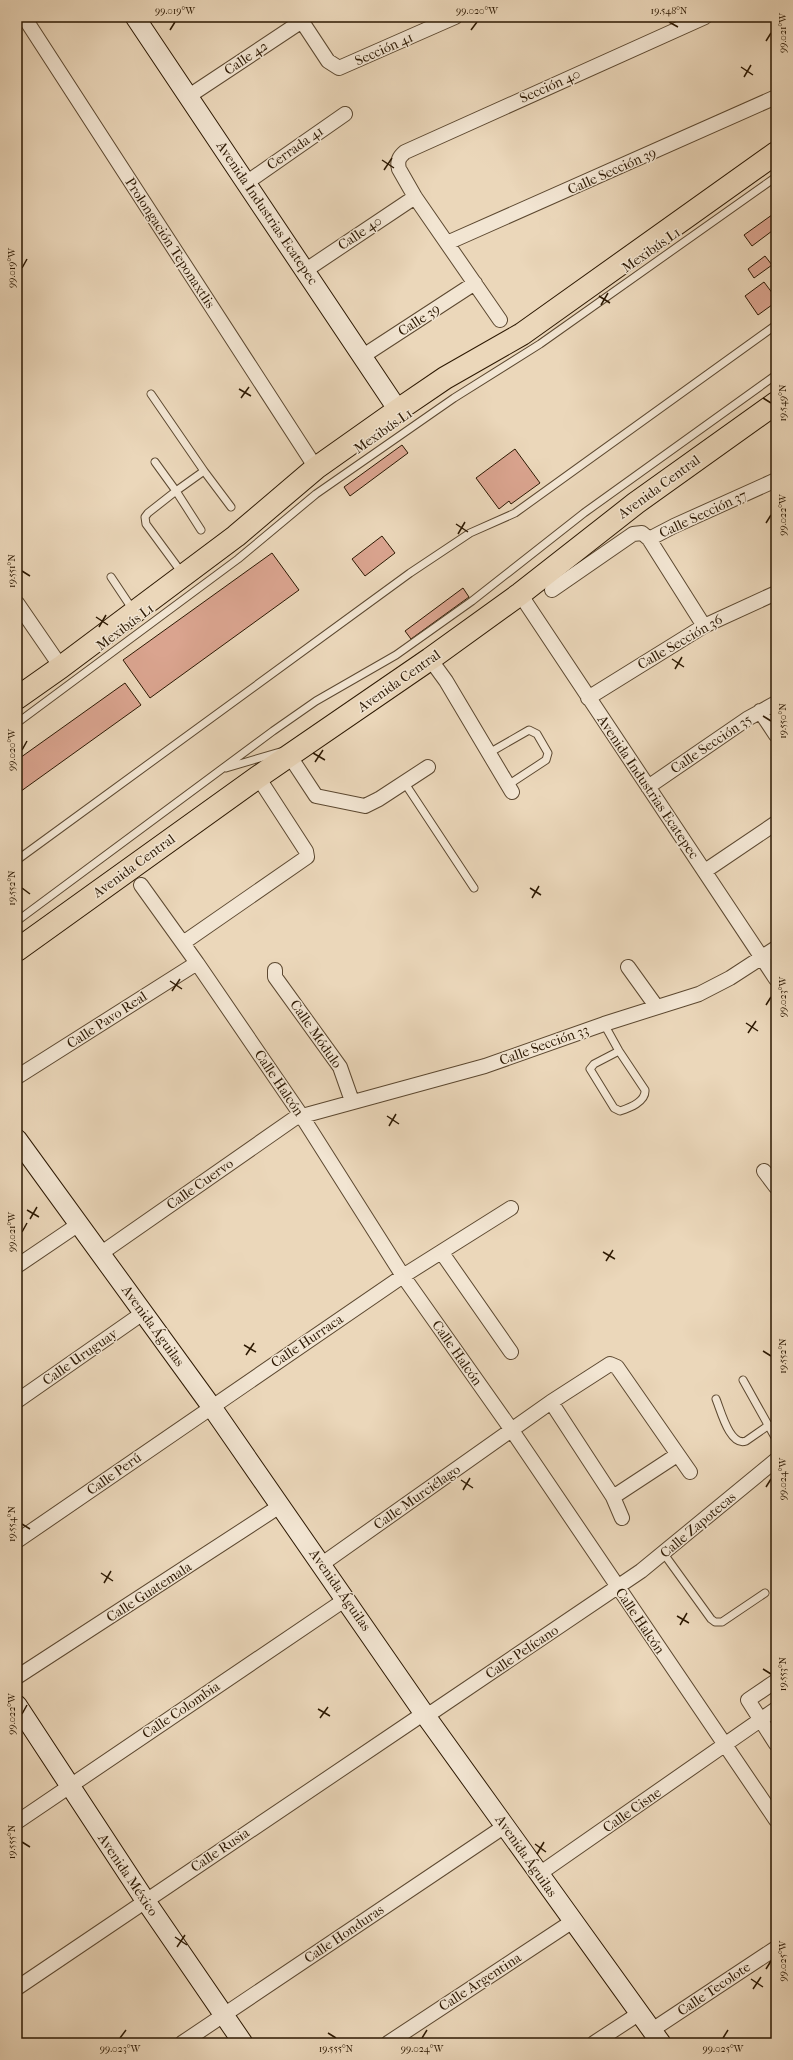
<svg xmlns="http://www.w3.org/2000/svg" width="793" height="2060" viewBox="0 0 793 2060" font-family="'IM FELL French Canon',serif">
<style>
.building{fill:#daa48f;stroke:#2c1802}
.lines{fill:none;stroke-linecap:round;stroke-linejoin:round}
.lane-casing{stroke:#5c4830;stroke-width:9}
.street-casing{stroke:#5c4830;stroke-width:16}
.secondary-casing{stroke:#2c1802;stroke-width:21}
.highway-casing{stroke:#2c1802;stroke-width:24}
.lane{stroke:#f2e5d2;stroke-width:7}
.street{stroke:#f2e5d2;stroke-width:14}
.secondary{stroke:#f2e5d2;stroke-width:19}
.highway{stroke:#ebd7ba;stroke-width:22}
.ticks{fill:none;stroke:#2c1802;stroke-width:1.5}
.labels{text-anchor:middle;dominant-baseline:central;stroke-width:3;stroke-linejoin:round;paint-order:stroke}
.street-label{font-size:14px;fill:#2c1802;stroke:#f2e5d2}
.neatline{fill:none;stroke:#2c1802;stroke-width:1.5}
.ticks-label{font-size:10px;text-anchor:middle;fill:#2c1802}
</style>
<rect width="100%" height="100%" fill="#ebd7ba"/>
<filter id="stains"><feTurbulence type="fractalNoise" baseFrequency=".005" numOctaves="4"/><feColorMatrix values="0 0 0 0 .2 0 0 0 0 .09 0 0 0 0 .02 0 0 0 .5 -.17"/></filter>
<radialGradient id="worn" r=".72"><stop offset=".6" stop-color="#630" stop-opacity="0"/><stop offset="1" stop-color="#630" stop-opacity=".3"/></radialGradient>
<path class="building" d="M776,212V228L752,246L744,235Z
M765,256L772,265L754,278L748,269Z
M764,282L776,298V302L758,315L745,296Z
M402,445L408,453L350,496L344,487Z
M515,449L540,483L511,504L509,501L499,509L476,478Z
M382,536L395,553L365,576L352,559Z
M272,553L299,590L150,698L123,660Z
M463,588L469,597L411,639L405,631Z
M125,683L141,705L17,794V760Z"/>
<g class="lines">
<defs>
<path id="lane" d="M151,394L204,471
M155,462L176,491L204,471L231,507
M182,573L146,524L145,517L148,513L176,491L201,530
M111,577L133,610
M17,723L238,559L316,494L454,398L540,344L776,177
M489,753L529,730L537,734L548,753L546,760L508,785
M226,768L280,752
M404,782L474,888
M17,860L410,573L470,533L515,513L776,325
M17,921L273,731L316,701L396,655L472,601L584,513L776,375
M604,1024L619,1051L645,1090C646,1102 629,1108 620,1111L614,1108L590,1069L594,1064L619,1051
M743,1380L776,1439
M716,1399C721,1411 730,1447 746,1441L769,1425
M664,1554L711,1619L715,1622H722L765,1593"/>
<path id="street" d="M24,17L316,468
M299,17L328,61L339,68L455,17
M189,96L302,21
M246,183L345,114
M447,243L776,97
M306,270L415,197
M500,320L415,197L399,169C397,161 399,157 405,152L705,17
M363,356L475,283
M649,539L704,626
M552,590L633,534L642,533L649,539L674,526L776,480
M520,594L776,979
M17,603L61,667
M430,659L446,681L512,792
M588,698L704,626L776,593
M760,711L776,735
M289,755L316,796L365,806L379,799L428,767
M648,787L747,719L776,703
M705,871L776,823
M141,885L197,963L301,1115L403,1276L511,1429L776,1820
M183,943L307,857L306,851L258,777
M628,967L656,1006
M275,970V977L340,1067L352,1101
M17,1077L197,963
M764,1171L776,1187
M442,1253L511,1352
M100,1254L295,1118L485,1066L604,1024L699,994L730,978L776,948
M17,1266L79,1224
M17,1401L143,1313
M551,1402L613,1497L622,1518
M613,1497L677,1455
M17,1541L403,1276L511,1208
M322,1564L551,1402L610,1364L617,1367L690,1472
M17,1677L280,1506
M776,1681L748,1700L776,1744
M17,1822L346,1599
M539,1874L776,1709
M17,1988L417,1718L434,1711L641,1571L776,1460
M652,2030L776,1948
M182,2043L505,1826
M388,2043L573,1921
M594,2043L640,2013"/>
<path id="secondary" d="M135,17L398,410
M17,1139L211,1406L425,1715L661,2043
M17,1705L145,1900L243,2043"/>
<path id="highway" d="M17,698L61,667L236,536L316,468L398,410L445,378L522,334L776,153
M17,950L258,777L430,659L520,594L636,503L776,403"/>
</defs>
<use href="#lane" class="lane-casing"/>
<use href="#street" class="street-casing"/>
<use href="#secondary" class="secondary-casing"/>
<use href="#highway" class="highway-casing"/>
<use href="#lane" class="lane"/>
<use href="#street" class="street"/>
<use href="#secondary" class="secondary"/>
<use href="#highway" class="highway"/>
</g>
<path class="ticks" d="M669,22L678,27M170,30L175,22M471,30L477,22M766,41L771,33M741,67L753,75M744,77L751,65M382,160L394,168M384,170L392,158M22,268L27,259M599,296L610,303M601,305L608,293M239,389L251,396M241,398L249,387M763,398L771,403M766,523L771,515M456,524L468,532M458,534L465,522M22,571L30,576M96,617L108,625M99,627L106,615M672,659L684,667M675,669L682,657M763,716L771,721M22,750L27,741M313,753L325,760M315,762L323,750M22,888L30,894M530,888L541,895M532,898L539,886M170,981L182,989M172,991L180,979M766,1005L771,997M746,1023L758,1031M748,1033L756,1021M387,1116L399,1124M389,1126L396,1114M27,1210L39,1217M30,1219L37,1207M22,1232L27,1223M603,1252L615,1259M606,1261L613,1250M244,1345L256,1352M763,1351L771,1356M246,1355L254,1343M461,1480L473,1488M766,1487L771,1479M463,1490L470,1478M22,1524L30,1529M101,1573L113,1581M104,1583L111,1571M677,1616L689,1623M680,1625L687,1613M763,1669L771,1674M318,1709L330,1716M22,1714L27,1705M320,1718L328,1707M22,1842L30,1847M535,1844L546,1852M537,1854L544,1842M175,1937L187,1945M177,1947L185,1935M766,1969L771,1961M751,1979L763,1987M753,1989L761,1977M328,2033L336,2038M120,2038L126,2030M422,2038L427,2030M723,2038L728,2030"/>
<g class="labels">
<g class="street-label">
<text transform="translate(384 49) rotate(-24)">Sección 41</text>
<text transform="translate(246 58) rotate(-34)">Calle 42</text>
<text transform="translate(550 86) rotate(-24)">Sección 40</text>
<text transform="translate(295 148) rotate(-35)">Cerrada 41</text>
<text transform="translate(612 171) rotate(-24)">Calle Sección 39</text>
<text transform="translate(267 213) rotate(56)">Avenida Industrias Ecatepec</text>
<text transform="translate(360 233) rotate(-34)">Calle 40</text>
<text transform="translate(170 243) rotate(57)">Prolongación Teponaxtlis</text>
<text transform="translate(651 250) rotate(-35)">Mexibús L1</text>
<text transform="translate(419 320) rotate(-33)">Calle 39</text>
<text transform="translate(383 431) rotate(-35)">Mexibús L1</text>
<text transform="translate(659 487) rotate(-36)">Avenida Central</text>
<text transform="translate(703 514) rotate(-25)">Calle Sección 37</text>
<text transform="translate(125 627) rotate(-37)">Mexibús L1</text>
<text transform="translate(680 642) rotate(-30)">Calle Sección 36</text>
<text transform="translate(399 681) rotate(-35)">Avenida Central</text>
<text transform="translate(711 744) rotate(-34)">Calle Sección 35</text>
<text transform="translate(648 787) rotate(56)">Avenida Industrias Ecatepec</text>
<text transform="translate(134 866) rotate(-36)">Avenida Central</text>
<text transform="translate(107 1020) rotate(-33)">Calle Pavo Real</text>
<text transform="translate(316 1034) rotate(55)">Calle Módulo</text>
<text transform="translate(544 1045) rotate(-20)">Calle Sección 33</text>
<text transform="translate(279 1083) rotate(56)">Calle Halcón</text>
<text transform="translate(200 1184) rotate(-35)">Calle Cuervo</text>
<text transform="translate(153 1326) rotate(54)">Avenida Águilas</text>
<text transform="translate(307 1341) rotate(-34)">Calle Hurraca</text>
<text transform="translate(457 1353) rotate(55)">Calle Halcón</text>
<text transform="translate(80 1357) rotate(-35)">Calle Uruguay</text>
<text transform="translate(114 1474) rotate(-35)">Calle Perú</text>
<text transform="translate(417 1497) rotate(-35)">Calle Murciélago</text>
<text transform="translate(698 1525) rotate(-40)">Calle Zapotecas</text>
<text transform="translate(340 1590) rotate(55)">Avenida Águilas</text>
<text transform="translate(149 1592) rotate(-33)">Calle Guatemala</text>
<text transform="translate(640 1621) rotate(56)">Calle Halcón</text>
<text transform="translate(522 1652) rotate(-34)">Calle Pelícano</text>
<text transform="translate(181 1710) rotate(-34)">Calle Colombia</text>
<text transform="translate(632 1810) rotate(-35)">Calle Cisne</text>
<text transform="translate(220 1850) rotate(-34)">Calle Rusia</text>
<text transform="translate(526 1856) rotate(55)">Avenida Águilas</text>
<text transform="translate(128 1875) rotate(56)">Avenida México</text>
<text transform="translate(344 1934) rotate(-34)">Calle Honduras</text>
<text transform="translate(480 1982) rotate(-33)">Calle Argentina</text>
<text transform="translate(714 1989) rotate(-34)">Calle Tecolote</text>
</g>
</g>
<rect width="793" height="2060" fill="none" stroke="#ebd7ba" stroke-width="44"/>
<rect x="22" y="22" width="749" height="2016" class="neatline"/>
<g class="ticks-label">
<text x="175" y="14">99.019°W</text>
<text x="477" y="14">99.020°W</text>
<text x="669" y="14">19.548°N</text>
<text transform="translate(782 33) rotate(-90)" y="4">99.021°W</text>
<text transform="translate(11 268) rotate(-90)" y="4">99.019°W</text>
<text transform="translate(782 403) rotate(-90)" y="4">19.549°N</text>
<text transform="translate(782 515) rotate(-90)" y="4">99.022°W</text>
<text transform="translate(11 571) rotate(-90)" y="4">19.551°N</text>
<text transform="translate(782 721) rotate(-90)" y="4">19.550°N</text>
<text transform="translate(11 750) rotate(-90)" y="4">99.020°W</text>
<text transform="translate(11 888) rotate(-90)" y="4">19.552°N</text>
<text transform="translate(782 997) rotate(-90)" y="4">99.023°W</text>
<text transform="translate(11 1232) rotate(-90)" y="4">99.021°W</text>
<text transform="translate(782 1356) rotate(-90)" y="4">19.552°N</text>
<text transform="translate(782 1479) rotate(-90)" y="4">99.024°W</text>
<text transform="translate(11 1524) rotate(-90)" y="4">19.554°N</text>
<text transform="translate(782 1674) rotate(-90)" y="4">19.553°N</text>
<text transform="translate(11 1714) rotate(-90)" y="4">99.022°W</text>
<text transform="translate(11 1842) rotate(-90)" y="4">19.555°N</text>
<text transform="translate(782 1961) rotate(-90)" y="4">99.025°W</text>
<text x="120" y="2052">99.023°W</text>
<text x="336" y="2052">19.555°N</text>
<text x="422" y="2052">99.024°W</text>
<text x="723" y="2052">99.025°W</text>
</g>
<rect width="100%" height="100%" filter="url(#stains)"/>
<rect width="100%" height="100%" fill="url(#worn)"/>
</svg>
